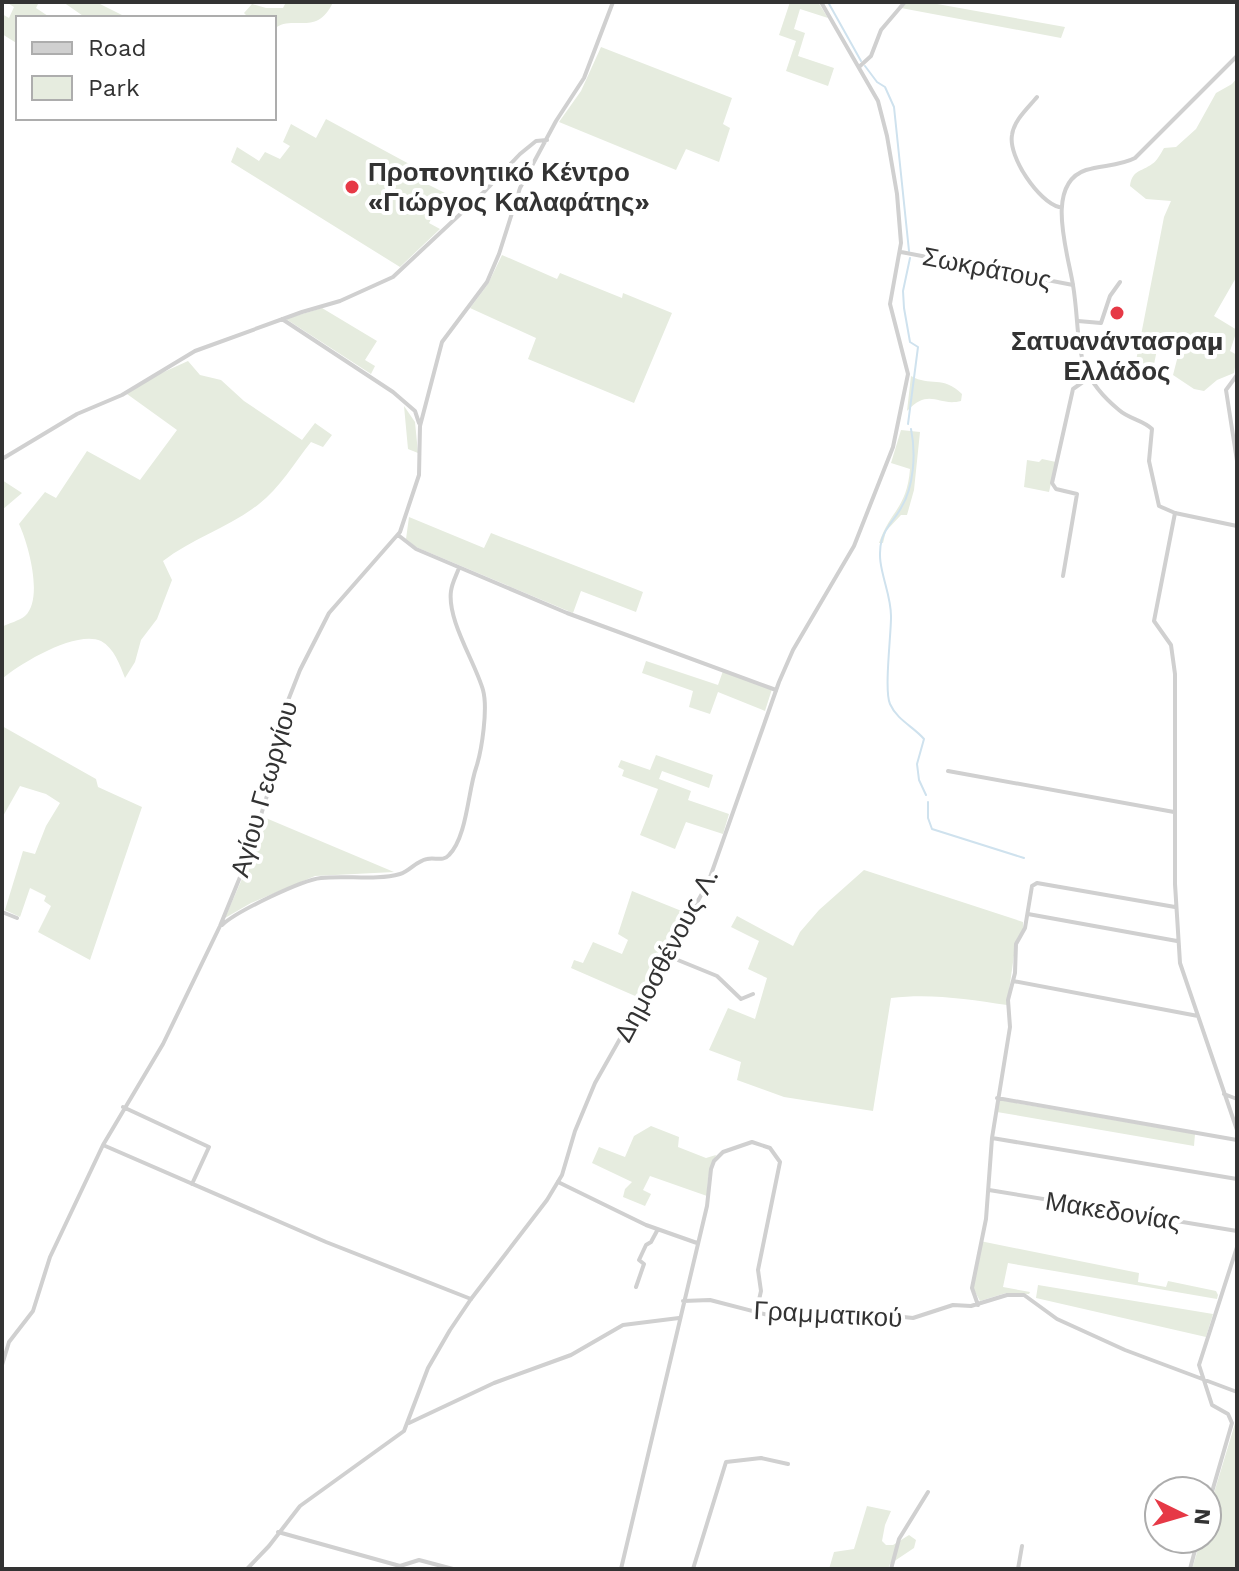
<svg xmlns="http://www.w3.org/2000/svg" width="1239" height="1571" viewBox="0 0 1239 1571" font-family="'Work Sans',sans-serif">
<style>
.green{fill:#e6ecdf}
.lines{fill:none;stroke-linecap:round;stroke-linejoin:round}
.stream{stroke:#cfe2ee;stroke-width:2}
.minor{stroke:#d0d0d0;stroke-width:4}
.tertiary{stroke:#d0d0d0;stroke-width:4}
.poi-dot{fill:#e63946;stroke:#fff;stroke-width:3}
.labels{text-anchor:middle;dominant-baseline:central;stroke-width:8;stroke-linejoin:round;paint-order:stroke}
.poi-label{font-size:26px;font-weight:bold;fill:#333;stroke:#fff;text-anchor:start}
.street-label{font-size:26px;fill:#333;stroke:#fff}
</style>
<rect width="100%" height="100%" fill="#fff"/>
<path class="green" d="M6,2H39L36,8L51,18H18V44L2,34V14L9,18L14,7Z
M63,2H96L124,16L86,18Z
M286,2H333C317,38 292,13 274,29V18H249L244,13L252,4L266,8H283Z
M790,2H818L828,18L800,9L794,29L805,33L798,56L834,68L828,86L786,71L796,41L779,35Z
M906,2H926L1065,27L1061,38L901,8Z
M601,47L732,98L723,124L730,128L719,162L686,149L676,170L559,122L581,91Z
M1237,78V276L1214,316L1237,330L1230,351L1237,355L1234,373L1217,380L1204,391L1194,389L1173,375L1181,344L1159,340L1153,369L1135,366L1164,217L1171,201L1146,199L1130,186C1132,170 1141,172 1152,164C1157,161 1161,153 1164,148L1176,147L1196,129L1216,93L1232,84Z
M326,119L424,172L421,181L445,193L429,223L440,229L400,267L231,162L237,147L259,161L265,152L280,159L290,146L283,142L291,124L316,138Z
M502,255L557,279L560,273L622,298L623,293L672,313L634,403L528,359L536,338L470,308L488,284Z
M322,308L377,341L365,360L375,366L371,374L286,319Z
M188,361L200,375L221,380L244,401L302,440L315,423L332,435L323,447L311,442C295,462 279,489 259,504C230,527 193,538 163,561L172,580L157,619L141,640L135,662L125,678C120,665 114,648 101,641C76,630 21,663 2,679V627C9,623 19,621 25,616C44,599 28,543 19,524L45,492L56,498L87,451L140,480L177,430L127,394L155,376Z
M911,376C930,387 943,375 962,394L961,401C938,407 930,387 907,411Z
M404,406L415,422L418,453L408,449Z
M901,430L920,432L914,490L907,515H901L886,531L883,543H879C890,511 907,508 910,469L891,463Z
M1042,459L1056,462L1049,492L1024,487L1027,460L1039,462Z
M2,480L22,493L2,510Z
M409,517L484,548L491,533L643,592L636,612L581,591L573,613L416,547L406,539Z
M646,661L718,685L723,671L772,689L765,711L718,692L710,714L689,707L693,691L642,673Z
M2,726L96,779L98,787L142,807L90,960L38,932L51,906L44,901L46,896L30,888L20,917L5,910L23,851L35,854L46,826L60,803L46,794L20,786L2,818Z
M656,755L713,775L709,788L662,771L659,779L691,791L688,800L729,814L723,834L686,822L675,849L640,835L658,789L622,776L624,770L618,767L621,760L650,770Z
M261,816L394,872L315,876L251,903L225,918L254,851Z
M864,870L1023,922V929L1016,941L1007,1005C967,999 930,993 891,998L873,1111L784,1097L737,1080L741,1062L709,1050L728,1008L755,1019L767,978L748,969L759,941L731,927L737,916L793,946L800,932L819,910Z
M632,891L689,914L642,999L571,968L574,960L583,963L593,942L622,954L628,940L618,934Z
M999,1100L1195,1134L1194,1146L997,1112Z
M651,1126L679,1137L678,1147L706,1158L716,1155L708,1178L707,1196L650,1176L643,1190L651,1194L645,1206L623,1197L625,1189L632,1182L592,1163L599,1147L625,1157L634,1136Z
M980,1241L1139,1273L1138,1282L1166,1287L1168,1281L1216,1291L1218,1295L1217,1299L1008,1263L1003,1287L1030,1292L1029,1294L1006,1293L980,1301L973,1288Z
M1038,1285L1213,1314L1206,1337L1036,1298Z
M1237,1417V1569H1192L1201,1539H1207V1516Z
M867,1506L891,1511L885,1525L882,1541L886,1545H893L909,1535L916,1540L914,1548L890,1564L888,1569H829L834,1552L854,1549Z"/>
<g class="lines">
<path class="stream" d="M828,2L861,61
M865,66L877,82L885,87L894,107L909,251
M908,424L918,347L910,342L904,308L903,291L910,258
M911,429C916,453 914,487 901,508C895,519 886,526 882,539C874,566 892,591 891,618C891,635 884,691 890,704C897,720 914,727 924,739L917,764L919,780L926,795
M928,802V818L932,829L1024,858"/>
<path class="minor" d="M859,67L871,56L881,30L904,3
M1037,97C1028,108 1014,120 1012,135C1008,157 1039,202 1059,207
M1073,285C1068,253 1044,184 1086,170C1102,165 1120,166 1135,158L1237,56
M282,319L393,392L415,411L419,423
M1078,321L1101,323L1110,296L1120,282
M1237,375L1226,390L1237,461
M2,459L77,414L122,395L195,351L302,312L340,301L393,277L486,190L520,154L536,141L547,140
M1175,513L1154,621L1171,645L1175,674V884L1180,963L1237,1130
M398,535L416,549L567,613L776,690
M1063,576L1077,494L1056,489L1052,483L1073,389L1090,377
M948,771L1174,812
M2,912L17,918
M1028,914L1177,941
M222,925C237,911 302,880 321,878C346,875 376,881 400,874C410,871 416,861 427,859C435,857 443,862 449,855C467,837 468,791 476,768C482,750 488,708 483,690C475,662 447,620 451,591C452,583 456,576 459,568
M668,956L717,976L741,999L753,994
M1013,981L1198,1016
M1224,1094L1237,1099
M997,1098L1237,1140
M123,1107L209,1147L192,1184
M992,1138L1237,1179
M103,1145L326,1242L471,1299
M558,1182L646,1225L697,1243
M989,1190L1237,1231
M636,1287L644,1264L639,1260L646,1245L651,1242L658,1229
M683,1301L710,1300L768,1315L836,1310L913,1318L953,1305L971,1306L1007,1295H1024L1057,1319L1125,1350L1237,1392
M978,1305L972,1288L986,1219L992,1138L1010,1027L1008,1000L1015,973L1016,944L1025,928L1032,886L1037,883L1175,907
M2,1365L9,1342L33,1311L50,1257L103,1145L163,1044L220,926L247,860L274,773L275,737L278,726L300,670L329,613L400,532L419,475L420,426L442,342L487,282L499,254L520,188L556,121L584,78L613,2
M409,1423L494,1383L571,1355L623,1325L679,1318
M1207,1509L1232,1423L1228,1414L1212,1405L1199,1365L1237,1247
M278,1532L400,1566L419,1560L453,1569
M621,1569L707,1206L711,1169L714,1161L723,1152L752,1142L770,1148L780,1162L758,1270L761,1291L756,1313
M693,1569L726,1462L761,1458L788,1464
M891,1569L899,1539L928,1492
M1018,1569L1022,1546
M1190,1569L1198,1539"/>
<path class="tertiary" d="M901,252L1073,285C1082,340 1070,370 1119,410C1129,419 1143,420 1152,429L1149,461L1159,506L1175,513L1237,526
M247,1569L269,1546L300,1506L404,1431L428,1368L450,1330L471,1299L547,1200L562,1175L575,1131L595,1083L708,883L779,682L793,650L854,546L893,447L908,374L890,304L901,243L897,194L887,136L878,101L821,2"/>
</g>
<g class="poi-dot">
<circle cx="352" cy="187" r="8"/>
<circle cx="1117" cy="313" r="8"/>
</g>
<g class="labels">
<g class="poi-label">
<text x="368" y="172">Προπονητικό Κέντρο<tspan x="368" dy="30">«Γιώργος Καλαφάτης»</tspan></text>
<text x="1117" y="341" text-anchor="middle">Σατυανάντασραμ<tspan x="1117" dy="30">Ελλάδος</tspan></text>
</g>
<g class="street-label">
<text transform="translate(987 268) rotate(11)">Σωκράτους</text>
<text transform="translate(264 789) rotate(-74)">Αγίου Γεωργίου</text>
<text transform="translate(666 955) rotate(-62)">Δημοσθένους Λ.</text>
<text transform="translate(1113 1211) rotate(9)">Μακεδονίας</text>
<text transform="translate(828 1314) rotate(3)">Γραμματικού</text>
</g>
</g>
<rect width="1239" height="1571" fill="none" stroke="#333333" stroke-width="8"/>
<rect x="16" y="16" width="260" height="104" fill="#ffffff" stroke="#adadad" stroke-width="2"/>
<rect x="32" y="42" width="40" height="12" fill="#d0d0d0" stroke="#adadad" stroke-width="2"/>
<text x="88" y="56" font-size="24" fill="#333333">Road</text>
<rect x="32" y="76" width="40" height="24" fill="#e6ecdf" stroke="#adadad" stroke-width="2"/>
<text x="88" y="96" font-size="24" fill="#333333">Park</text>
<g transform="translate(1183 1515) rotate(95)"><circle r="38" fill="#ffffff" stroke="#adadad" stroke-width="2"/>
<path d="M0-6L14 30L0 20L-14 30Z" fill="#e63946"/>
<text y="-12" font-size="22" font-weight="bold" text-anchor="middle" fill="#333333">N</text>
</g>
</svg>
